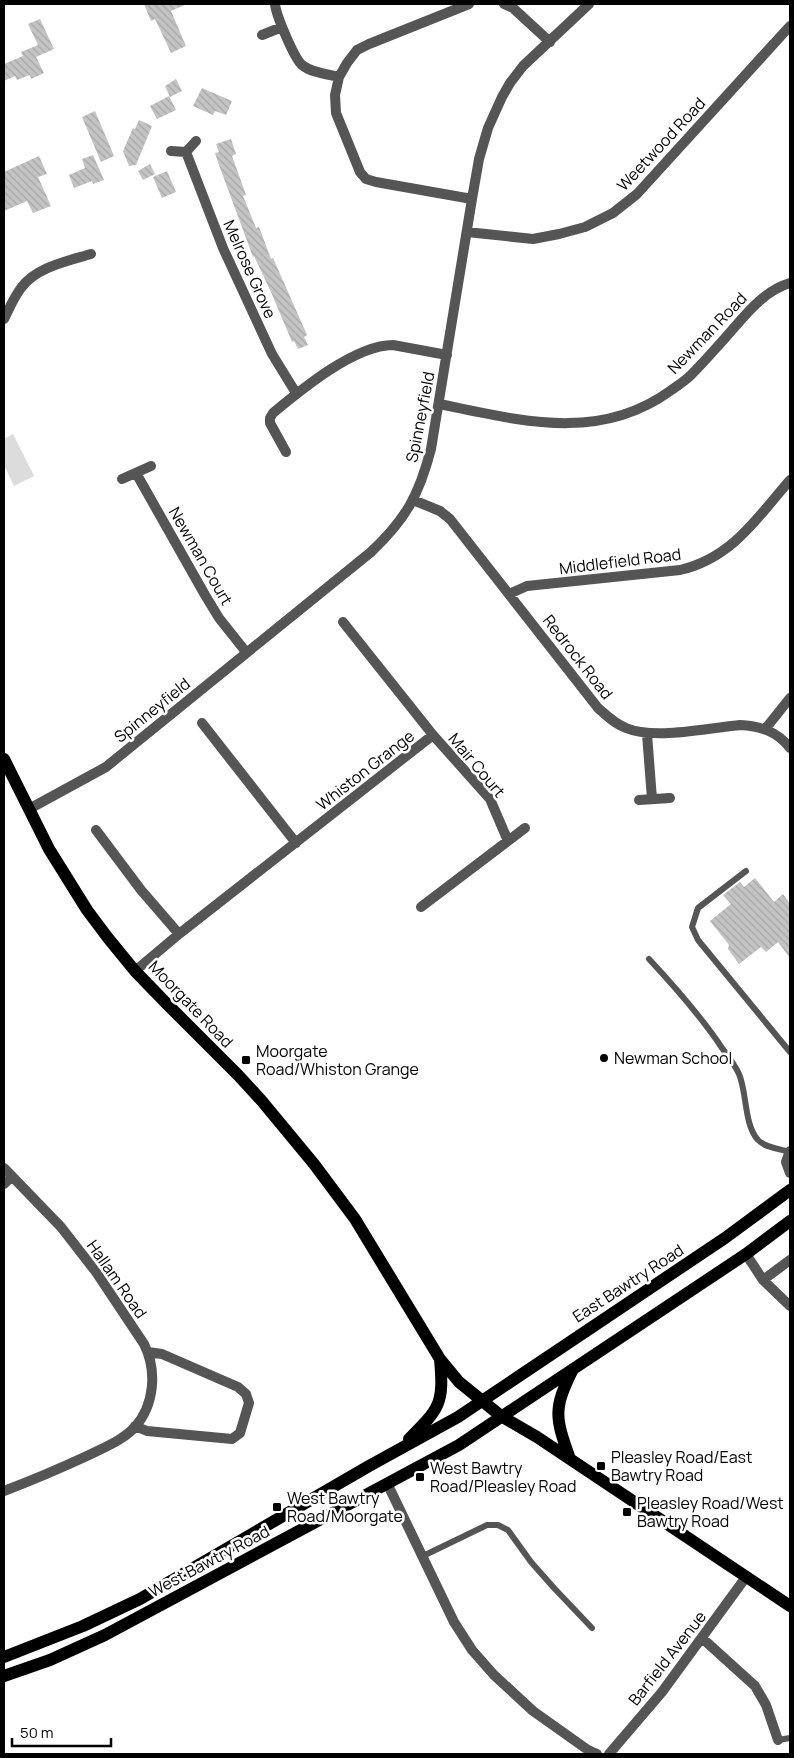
<svg xmlns="http://www.w3.org/2000/svg" width="794" height="1758" viewBox="0 0 794 1758" font-family="Manrope,sans-serif">
<style>
.garden{fill:#dcdcdc}
.building{fill:url(#building-back-hatch)}
.lines{fill:none;stroke-linecap:round;stroke-linejoin:round}
.service{stroke:#555;stroke-width:6}
.minor{stroke:#555;stroke-width:10}
.primary{stroke:#000;stroke-width:12}
.poi-dot{fill:#000;stroke:#fff;stroke-width:2}
.labels{text-anchor:middle;dominant-baseline:central;stroke-width:5;stroke-linejoin:round;paint-order:stroke}
.street-label{font-size:16px;fill:#000;stroke:#fff}
.poi-label{font-size:16px;fill:#000;stroke:#fff;text-anchor:start}
</style>
<defs>
<pattern id="building-back-hatch" width="6" height="6" patternUnits="userSpaceOnUse" patternTransform="scale(1.25)"><rect width="6" height="6" fill="#c4c4c4"/><path d="M-1 5l2 2M0 0l6 6M5-1l2 2" fill="none" stroke="#a7a7a7"/></pattern>
</defs>
<rect width="100%" height="100%" fill="#fff"/>
<path class="garden" d="M13,434L34,476L14,486L4,465V439Z"/>
<path class="building" d="M144,4H187L171,11L186,46L171,53L155,19L151,21Z
M40,19L54,49L36,57L44,73L31,79L30,75L17,80L15,76L4,81V64L23,56L21,52L38,45L28,24Z
M176,79L182,91L170,97L165,86Z
M202,88L232,101L226,115L215,111L213,115L193,106Z
M169,96L176,110L157,119L150,106Z
M95,111L114,156L101,162L82,117Z
M139,120L152,126L136,165L129,166L123,151L133,128L135,129Z
M231,139L236,154L232,156L246,195L243,196L256,228L259,227L271,259L273,258L307,335L304,337L308,345L298,349L294,341L292,342L271,292L254,256L253,257L219,165L215,153L219,152L216,144Z
M93,155L104,180L93,184L92,181L74,188L69,175L85,168L82,159Z
M39,156L47,174L38,177L51,206L33,213L27,201L4,211V172Z
M150,164L155,174L143,180L138,171Z
M167,171L176,192L162,198L153,177Z
M755,878L774,902L783,894L790,904V958L778,942L766,952L761,947L739,964L728,949L729,945L710,921L731,904L723,895L740,882L744,887Z"/>
<g class="lines">
<path class="service" d="M746,871L698,908L692,927L698,940L790,1052
M649,959C675,987 701,1016 722,1048C728,1056 735,1065 739,1074C747,1092 744,1125 758,1140C766,1148 780,1149 790,1152
M423,1556L487,1525H498L508,1530L531,1562L554,1588L592,1628
M778,1740L790,1738"/>
<path class="minor" d="M275,4C276,15 294,58 302,65C312,73 327,74 339,77
M469,4L369,44L357,50L347,63L339,77L335,95L336,113L360,172L366,179L376,182L472,199
M504,4L513,8L550,42
M262,35L282,27
M171,151L186,152L196,141
M186,152L223,248L272,354L296,393
M467,232L533,239L559,234L585,227L613,213L637,194L790,26
M4,319C9,309 14,297 21,288C36,267 68,261 91,254
M439,404C519,420 598,443 670,391C677,386 685,381 691,375C700,366 709,356 717,347C739,324 759,292 790,283
M286,452L270,423V418L273,413C302,389 355,345 393,345L447,355
M136,473L205,595L219,618L246,652
M122,479L151,466
M413,500L440,511L450,519L598,708C607,716 615,724 626,728C654,740 710,728 740,725C760,726 777,731 790,748
M509,594L527,586L680,570C732,558 757,518 790,480
M343,622L433,735L490,799L508,841
M202,723L296,843
M766,728L790,698
M647,734L652,799
M639,800L670,798
M29,809L106,767L371,552C406,519 419,495 431,449L472,199L479,159L488,128L502,97L510,83L523,66L589,4
M96,830L141,890L179,934
M421,907L525,828
M135,971L179,934L433,735
M790,1151L786,1162L790,1173
M4,1168L61,1227L96,1272L144,1344C157,1370 155,1404 135,1427C123,1440 105,1447 89,1455C61,1468 33,1480 4,1491
M4,1184L12,1176
M746,1254L763,1280L790,1306
M763,1280L790,1260
M135,1426L147,1431L232,1439L240,1433L249,1403L246,1394L238,1387L162,1354L148,1352
M387,1483L454,1622L472,1650L494,1675L533,1711L588,1750L597,1754
M702,1638L755,1686L766,1705L778,1740
M609,1754L662,1692L746,1577"/>
<path class="primary" d="M4,759L49,849L87,910L108,938L135,971L167,1004L238,1075L261,1100L314,1164L355,1219L440,1359L459,1382L501,1416L537,1437L790,1606
M409,1439C440,1408 444,1404 440,1359
M570,1459C555,1417 553,1409 573,1369
M4,1657L83,1626L140,1599L369,1466L458,1417L725,1238L790,1190
M4,1676L50,1660L105,1635L459,1445L746,1254L790,1221"/>
</g>
<g class="poi-dot">
<circle cx="604" cy="1058" r="5"/>
<rect x="241" y="1055" width="10" height="10" rx="2.5"/>
<rect x="596" y="1461" width="10" height="10" rx="2.5"/>
<rect x="415" y="1472" width="10" height="10" rx="2.5"/>
<rect x="272" y="1502" width="10" height="10" rx="2.5"/>
<rect x="622" y="1507" width="10" height="10" rx="2.5"/>
</g>
<g class="labels">
<g class="street-label">
<text transform="translate(661 144) rotate(-47)">Weetwood Road</text>
<text transform="translate(250 269) rotate(66)">Melrose Grove</text>
<text transform="translate(707 333) rotate(-46)">Newman Road</text>
<text transform="translate(420 417) rotate(-79)">Spinneyfield</text>
<text transform="translate(201 556) rotate(60)">Newman Court</text>
<text transform="translate(620 561) rotate(-7)">Middlefield Road</text>
<text transform="translate(578 657) rotate(52)">Redrock Road</text>
<text transform="translate(152 710) rotate(-39)">Spinneyfield</text>
<text transform="translate(477 765) rotate(50)">Mair Court</text>
<text transform="translate(365 770) rotate(-38)">Whiston Grange</text>
<text transform="translate(191 1004) rotate(46)">Moorgate Road</text>
<text transform="translate(117 1279) rotate(55)">Hallam Road</text>
<text transform="translate(628 1283) rotate(-33)">East Bawtry Road</text>
<text transform="translate(209 1561) rotate(-28)">West Bawtry Road</text>
<text transform="translate(667 1658) rotate(-52)">Barfield Avenue</text>
</g>
<g class="poi-label">
<text x="256" y="1051">Moorgate<tspan x="256" dy="18">Road/Whiston Grange</tspan></text>
<text x="614" y="1058">Newman School</text>
<text x="611" y="1457">Pleasley Road/East<tspan x="611" dy="18">Bawtry Road</tspan></text>
<text x="430" y="1468">West Bawtry<tspan x="430" dy="18">Road/Pleasley Road</tspan></text>
<text x="287" y="1498">West Bawtry<tspan x="287" dy="18">Road/Moorgate</tspan></text>
<text x="637" y="1503">Pleasley Road/West<tspan x="637" dy="18">Bawtry Road</tspan></text>
</g>
</g>
<rect width="794" height="1758" fill="none" stroke="#000000" stroke-width="10"/>
<path d="M12 1738v8h99v-8" fill="none" stroke="#000000" stroke-width="2.5"/>
<text x="20" y="1738" font-size="15" fill="#000000" stroke="#ffffff" stroke-width="4" paint-order="stroke">50 m</text>
</svg>
